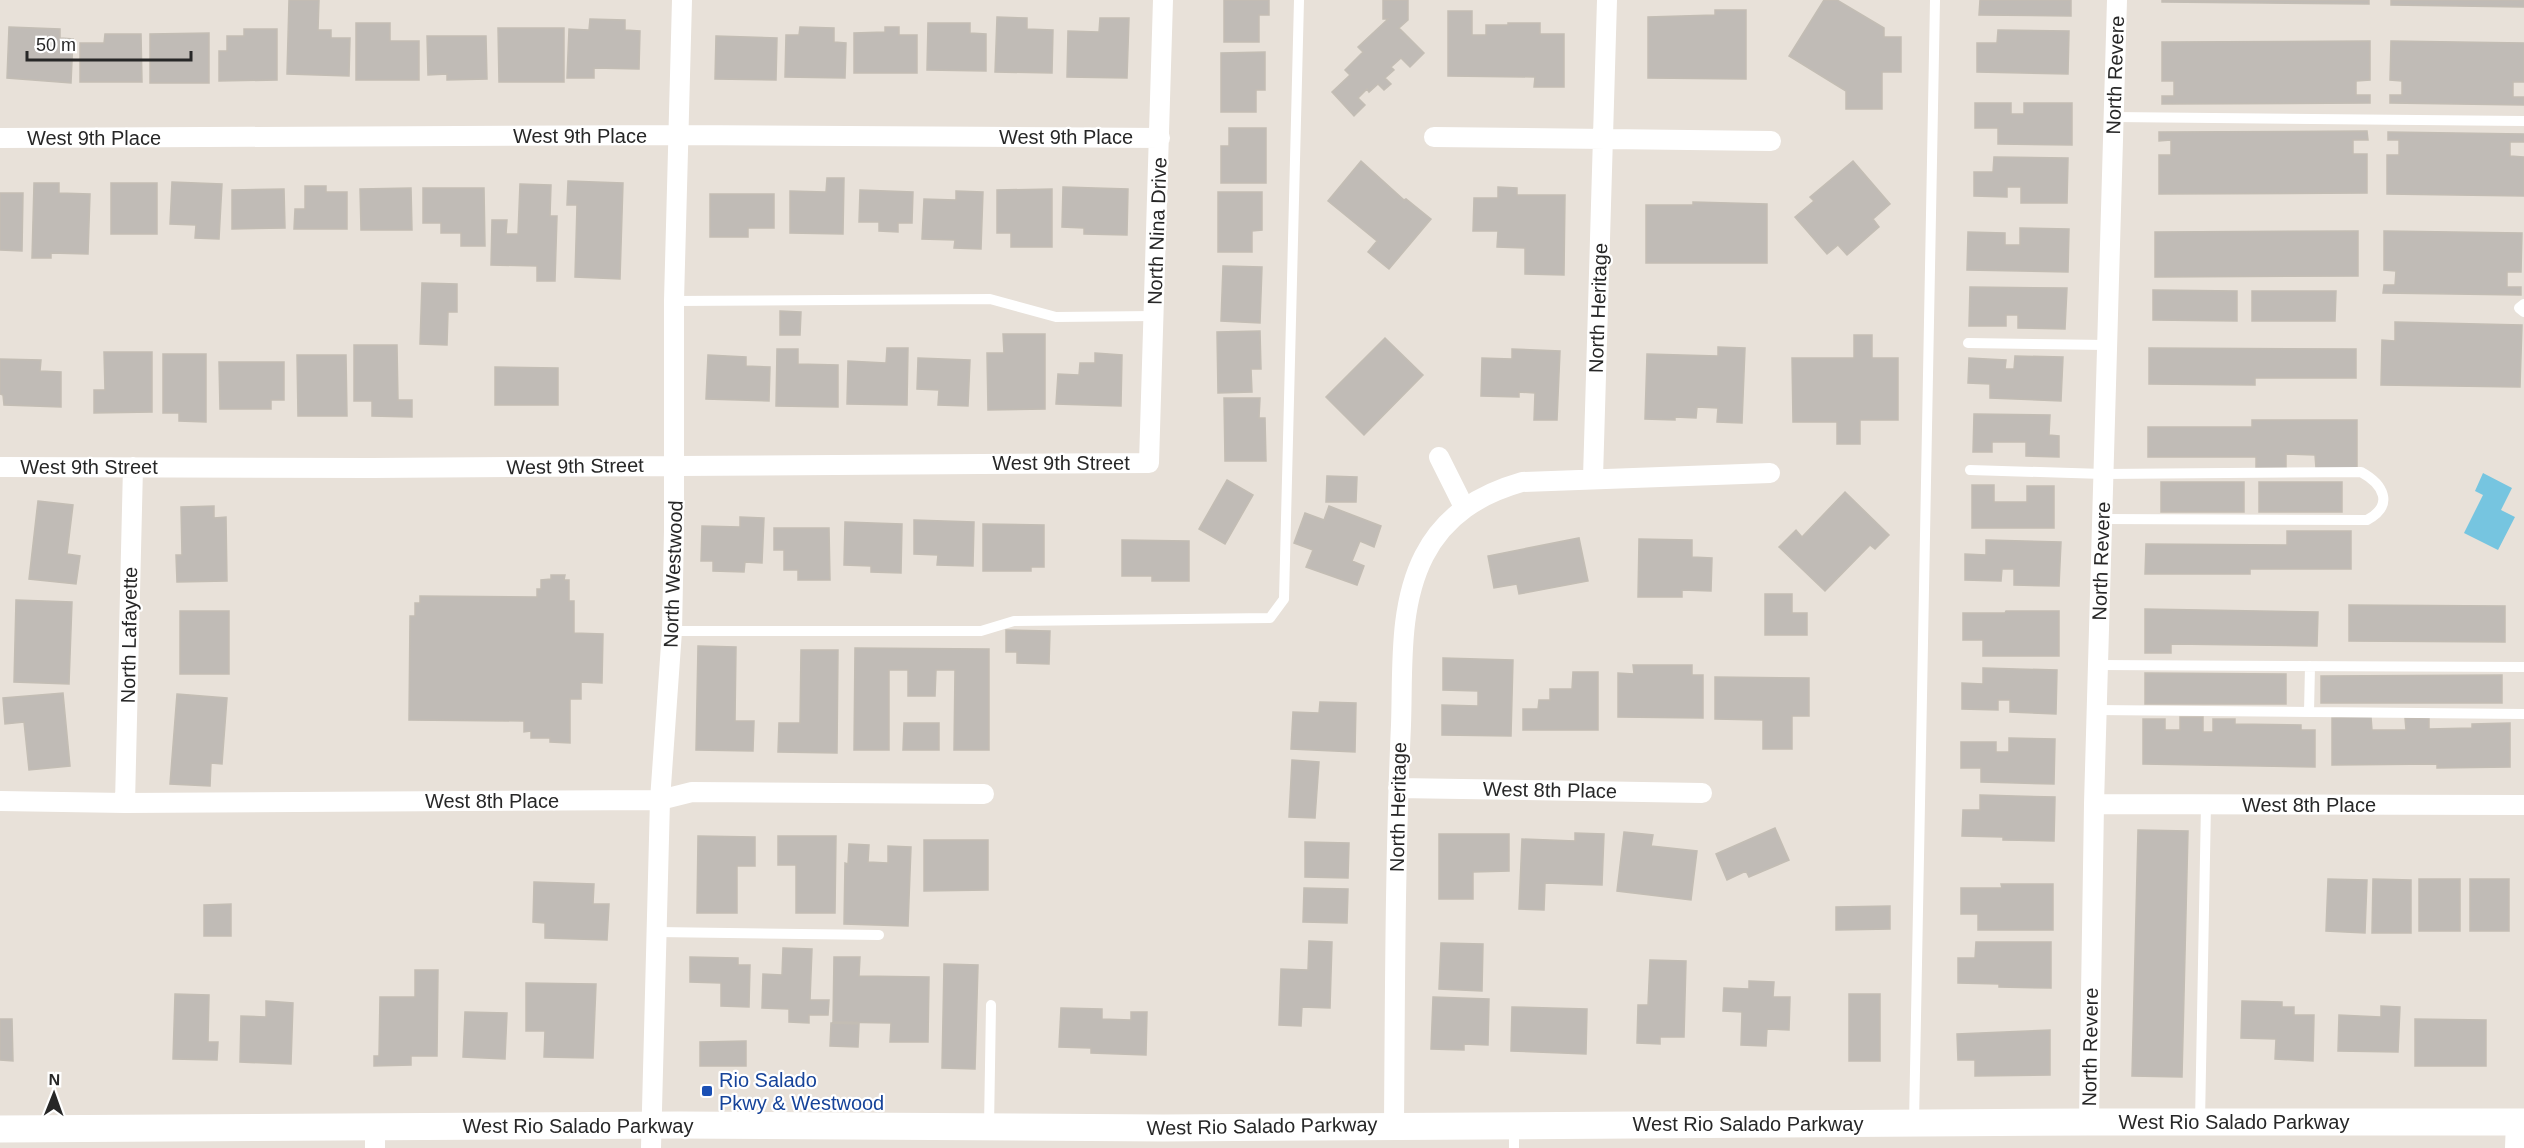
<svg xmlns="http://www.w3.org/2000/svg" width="2524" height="1148" viewBox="0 0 2524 1148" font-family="Arial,sans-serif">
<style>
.water{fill:#76c5e0}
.building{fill:#c0bbb6;stroke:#c3bdb4;stroke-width:1.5}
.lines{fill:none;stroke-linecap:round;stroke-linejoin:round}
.service{stroke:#fff;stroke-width:10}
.minor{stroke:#fff;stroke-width:20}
.secondary{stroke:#fff;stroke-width:27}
.transit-dot{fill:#1a4fb4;stroke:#fff;stroke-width:2}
.labels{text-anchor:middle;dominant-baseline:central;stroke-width:4.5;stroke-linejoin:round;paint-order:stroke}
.street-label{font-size:20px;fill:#272727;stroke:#fff}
.transit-label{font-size:20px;fill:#164399;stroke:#fff;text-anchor:start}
</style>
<rect width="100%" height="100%" fill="#e8e1d9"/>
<path class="water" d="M2483,473L2512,488L2501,510L2515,517L2498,550L2464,533L2483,495L2475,491Z"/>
<path class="building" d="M289,0H319L318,30H331V38H350L349,76L287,74Z
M1224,0H1269V15H1259V42H1224Z
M1383,0H1408V20L1399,28L1424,53L1410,67L1401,58L1391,67L1394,70L1385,78L1391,84L1384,90L1378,84L1369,92L1367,89L1358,98L1365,105L1354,116L1332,92L1350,75L1345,70L1363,52L1358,47L1388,19H1383Z
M1824,0H1837L1884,28V37H1901V72H1882V109H1846V91L1789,56Z
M1980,0H2071V16L1979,15Z
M2162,0H2369V4L2162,2Z
M2391,0H2524V7L2391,5Z
M1715,10H1746V79L1648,78V17L1715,15Z
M1448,11H1472V35H1486V25H1508V23H1540V34H1564V87H1534L1535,77L1448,76Z
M997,17L1027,18V29L1053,30L1052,73L995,72Z
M1100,18H1129L1127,78L1067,77L1068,31L1099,32Z
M590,19L625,20V30L640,31L639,69L594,68V78H567L569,29L589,30Z
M356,23H390V41H419V80H356Z
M928,23H970V33L986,34V71L927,70Z
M9,27L60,29V38L73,39L71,83L7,78Z
M800,27L834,28V42L846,43L845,78L785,77L786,35H799Z
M885,27H899V35H917V73H854V33L885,32Z
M498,28H564V82H499Z
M244,29H277V80L219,81V51H227V36H244Z
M1998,30L2069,31L2068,74L1977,72V43H1997Z
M209,33V83H150V34Z
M105,34H141L142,82H80V43H104Z
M427,36H486L487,79L447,80V74L428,75Z
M716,36L777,38L776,80L715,79Z
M2370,41V80L2356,81V95H2370V103L2162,104V96H2174V81H2162V42Z
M2391,41L2524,43V82H2513V97H2524V105L2390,103V95H2402V81L2390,80Z
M1265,52V90H1256V112H1221V53Z
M1975,103H2011V114H2024V103H2072V145L1998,144V128H1975Z
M1229,128H1266V183H1221V146H1229Z
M2367,131L2368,140H2353V154H2367V193L2159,194V155H2171V140L2159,141V132Z
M2388,132L2524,134V142H2510V156L2524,157V196L2387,194V155H2399V140H2388Z
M1994,157L2068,158L2067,203H2021V187H2007V197L1974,196V172H1993Z
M1361,161L1404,200L1406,199L1431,219L1389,269L1368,252L1377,241L1328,201Z
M1853,161L1890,204L1873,219L1879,227L1847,255L1838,245L1827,254L1795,217L1814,201L1810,197Z
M827,178H844L843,234L790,233V191L826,192Z
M568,181L623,183L620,279L575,277L577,205H567Z
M172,182L222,184L219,239L195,238L196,225L170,224Z
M34,183H59V193L90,194L88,254L51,253V258H32Z
M111,183H157V234H111Z
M520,184L551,185L550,216H557L555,281H537V266L491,265L492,220H507L506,234H518Z
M305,186H326V192H347V229H294L295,209H305Z
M1063,187L1128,189L1127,235L1084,234V228L1062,227Z
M1498,187L1517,188V195H1565L1564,275L1525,274V248L1497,247L1498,231H1473L1474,198H1498Z
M411,188L412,230H361L360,189Z
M423,188H484L485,246H461V233H441V223H423Z
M284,189L285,228L232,229V190Z
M1052,189V247H1011V233H997V190Z
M860,190L913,192L912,223H898V232L879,231V222H859Z
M956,191L983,192L981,249L954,248L955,240L922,239L924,199L956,200Z
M1218,192H1262V230L1252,231V252H1218Z
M0,193H23L22,251L0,250Z
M710,194H774V228H748V237H710Z
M1693,202L1767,204V263H1646V205H1693Z
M2020,228L2069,229L2068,272L1967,270L1968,232L2005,233V245H2020Z
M2358,231V276L2155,277V232Z
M2384,231L2522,233L2521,272H2507V287H2521V295L2383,293L2384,285H2395L2396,271L2384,270Z
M1223,266L1262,267L1260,323L1221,321Z
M422,283L457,284V312H448L447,345L420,344Z
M1970,287L2067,288L2065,329L2018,328V315H2006V326H1969Z
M2153,290L2237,291V321L2153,320Z
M2252,291H2336L2335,321H2252Z
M780,311L801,312L800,335H780Z
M2395,322L2522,325L2520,387L2381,385L2382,340L2395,341Z
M1260,331L1261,369H1251L1252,392L1218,393L1217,332Z
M1003,334H1045V409L988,410L987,353H1004Z
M1854,335H1872V358H1898V420H1860V444H1837V422H1793L1792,358H1854Z
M1385,338L1423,375L1364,435L1326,397Z
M354,345H397L398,400H412V417L372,416V401H354Z
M1718,347L1745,348L1742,423L1717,422L1718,408L1697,407L1696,418L1675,417V420L1645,419L1647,354L1718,356Z
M887,348H908L907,405L847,404L848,361L886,363Z
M2149,348L2356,349V378H2255V385L2149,384Z
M777,349H798V364L838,365V407L776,406Z
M1512,349L1560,351L1557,420H1534L1535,393L1519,392V397L1481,396L1482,358L1512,359Z
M104,352H152V412L94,413V390H105Z
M1095,353L1122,355L1121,406L1056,404L1058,374L1079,375L1080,363H1095Z
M163,354H206V422L179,421V413H163Z
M297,355H346L347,416H298Z
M708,355L746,357V366L770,367L769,401L706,399Z
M2015,356L2063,357L2061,401L1990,398V384L1968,383L1969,358L2006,360L2005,369H2014Z
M918,358L970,360L968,406L938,405L939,390L917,389Z
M0,359L41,360L40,371L61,372V407L4,405L3,395L0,394Z
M219,362H284V400H271V409H220Z
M495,367L558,368V405H495Z
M1224,398H1260L1259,418H1265L1266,461H1225Z
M1974,414L2050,415L2049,435L2059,436V457L2026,456V442H1992V452H1973Z
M2252,420H2357V468H2316L2315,455L2286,454V468H2256V457H2148V427H2252Z
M1327,476L1357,477L1356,502H1326Z
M1227,480L1253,495L1225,544L1199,529Z
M2161,482H2244V512H2161Z
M2259,482H2342V512H2259Z
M1972,485H1994V502H2027V486H2054V528H1972Z
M1845,492L1889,535L1875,549L1870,545L1825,591L1779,547L1796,530L1802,537Z
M38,501L73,505L67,554L80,556L76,584L29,579Z
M214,506V518L226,517L227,581L177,582L176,555H182L181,507Z
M1329,506L1381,526L1374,547L1360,541L1352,561L1364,566L1357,585L1306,567L1313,550L1294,543L1305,513L1324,520Z
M740,517L764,518L762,563L745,562L744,572L713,571V561H701L702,526L740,527Z
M914,520L974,522L973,566L937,565L938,555L914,554Z
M845,522L902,524L901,573L871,572V566L844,565Z
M983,524L1044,525V567H1031V571H983Z
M774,528H829L830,580H798V570H784V550H774Z
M2287,531H2351V569H2250V574H2145L2146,544L2287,545Z
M1579,538L1588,581L1519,594L1517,584L1494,588L1488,556Z
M1639,539L1692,540V557L1712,558L1711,591L1682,590V597H1638Z
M1122,540L1189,541V581H1152V576H1122Z
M1986,540L2061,542L2059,586L2014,585V569H2002L2001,581L1965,580V554L1986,555Z
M551,575H565L564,580H569V601H574V633L603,634L602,683L581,682V699H570V743L550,742V738H531V731L524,732V721L409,720L410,616H415V603H420V596L537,597V589H541V580L551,579Z
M1765,594H1792V613H1807V635H1765Z
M16,600L72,602L69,684L14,682Z
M2349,605L2505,606V642L2349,641Z
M2145,609L2318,612L2317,646L2171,644V653H2145Z
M180,611H229V674H180Z
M2006,611H2059V656H1983V640H1963V613H2005Z
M1006,630L1050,631L1049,664L1017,663V652H1006Z
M698,646L736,647L735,721H754L753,751L696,750Z
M855,648L989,649V750H954L955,670H936L935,696H908V670H889V750H854Z
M801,650H838L837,753L778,752L779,723H800Z
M1443,658L1513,660L1511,736L1442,735V705L1478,706V691L1443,690Z
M1633,665H1692V675H1703V718L1618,717V673L1634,674Z
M1983,668L2057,670L2056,714L2010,712V700H1998V710L1962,709V683L1983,684Z
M1573,672H1598V730H1523V709H1538L1539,700H1550V689H1572Z
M2145,673L2286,674V704H2145Z
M2502,675V703H2321V676Z
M1715,677L1809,678V716H1792V749H1763V720L1715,719Z
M63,693L70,766L29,770L24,722L5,724L3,698Z
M177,694L227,698L222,764L211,763L210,786L170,784Z
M1320,702L1356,703L1355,752L1291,749L1293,712L1319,713Z
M2180,717H2203V732H2213V719H2235V724L2301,725V730H2315V767L2143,764V719H2165V730H2180Z
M2371,717L2372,730H2406L2405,718H2429V729L2472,728V724L2510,723V767L2437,768V764L2332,765V718Z
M904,723H939V750H903Z
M2009,738L2055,739L2054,784L1981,782V768H1961V742H1996V752H2009Z
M1292,760L1319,762L1315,818L1289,817Z
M1980,795L2055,797L2054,841L2003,840V837L1962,836L1963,810H1980Z
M1775,828L1789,860L1749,877L1746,871L1727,880L1716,854Z
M2138,830L2188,831L2182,1077L2132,1076Z
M1624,832L1653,835L1651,846L1697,851L1691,900L1617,891Z
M1575,833L1604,834L1602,885L1545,883L1544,910L1519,909L1522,839L1575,841Z
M1439,834H1509V871L1473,872V899H1439Z
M698,836L755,837V866H737V913H697Z
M778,836H836L835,913H796V865H778Z
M924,840H988V890L924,891Z
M1305,842L1349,843L1348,878L1305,877Z
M849,844L869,845L868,862L888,863V846L911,847L908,926L844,924L845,863L848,864Z
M2328,879L2367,880L2365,933L2326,931Z
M2373,879L2411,880V933H2372Z
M2419,879H2460V931H2419Z
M2470,879H2509V931H2470Z
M534,882L594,884L593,904H609L607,940L545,938V923L533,922Z
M2001,884H2053V930H1978V914H1961V888H2002Z
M1304,888L1348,889L1347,923L1303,922Z
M231,904V936H204V905Z
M1890,906V929L1836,930V907Z
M1309,941L1332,942L1330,1008L1302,1007L1301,1026L1279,1025L1281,969L1308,970Z
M1976,942H2051V988L1999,987V984L1958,983V958H1975Z
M1441,943L1483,944L1482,991L1439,989Z
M783,948L812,949L810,1000H829L828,1015H809V1023L789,1022V1009L762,1008L763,974L782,975Z
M690,957L738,958V965H750L749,1007L721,1006V983L690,982Z
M834,957H860L859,976L929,977L928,1042H890L891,1023L833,1022Z
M1650,960L1686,961L1684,1037H1660V1044L1637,1043L1638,1005H1648Z
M944,964L978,965L975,1069L942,1068Z
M415,970H438L437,1056H411V1065L374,1066V1056H379L380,997H415Z
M1749,981L1774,982L1773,997H1790L1789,1030L1767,1029L1766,1046L1741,1045L1742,1012L1723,1011L1724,988L1749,989Z
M526,983L596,984L593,1058L544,1057L545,1031H526Z
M175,994L209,995L208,1042H218L217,1060L173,1059Z
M1849,994H1880V1061H1849Z
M1433,997L1489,999L1488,1045L1464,1044V1050L1431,1049Z
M266,1001L293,1003L291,1064L240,1062L241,1016L266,1017Z
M2242,1001L2282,1002V1007H2294V1015H2314L2313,1061L2275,1059L2276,1039L2241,1038Z
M2381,1006L2400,1007L2398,1052L2338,1051L2339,1015L2381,1017Z
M1512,1007L1587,1009L1586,1054L1511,1051Z
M1061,1008L1102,1009V1019L1131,1020V1012H1147L1146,1055L1091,1053V1048L1059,1047Z
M465,1012L507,1013L505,1059L463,1057Z
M0,1019H12L13,1061L0,1060Z
M2415,1019L2486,1020V1066H2415Z
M831,1023L859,1024L858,1047L830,1046Z
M2050,1030V1075L1975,1076V1060H1958L1957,1034Z
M746,1041V1066H700V1042Z"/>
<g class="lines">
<path class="service" d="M2114,117L2524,121
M674,301L990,299L1056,317L1154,316
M2524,304L2519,308L2524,312
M1968,343L2107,345
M1970,470L2103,474L2361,472C2383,484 2395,505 2367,520L2102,519
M672,631H981L1014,621L1270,618L1284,599L1299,0
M2098,665L2524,667
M2096,710L2524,714
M2309,712L2310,666
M657,932L879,935
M2200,1122L2206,804
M1914,1124L1935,0
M989,1127L991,1005
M1514,1148V1125"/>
<path class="minor" d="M1434,137L1771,141
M0,138L679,135L1160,138
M1439,457L1464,507
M0,467L372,468L1149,463L1163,0
M1593,478L1607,0
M1398,788L1702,793
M0,801L125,803L660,800L692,792L984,794
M125,803L133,467
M2094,804L2524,805
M2089,1122L2094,804L2117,0
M1394,1125C1395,992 1395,858 1401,725C1403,670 1398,607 1424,556C1445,515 1480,494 1522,482L1770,473
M375,1148V1127
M651,1148L660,800L672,631L674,531V301L682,0
M2515,1148L2516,1122"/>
<path class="secondary" d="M0,1129L680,1125L1163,1128L2089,1122H2524"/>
</g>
<rect class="transit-dot" x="701" y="1085" width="12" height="12" rx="3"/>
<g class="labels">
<g class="street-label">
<text transform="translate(2115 75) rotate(-88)">North Revere</text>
<text x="580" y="136">West 9th Place</text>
<text x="1066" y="137">West 9th Place</text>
<text x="94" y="138">West 9th Place</text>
<text transform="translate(1157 231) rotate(-88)">North Nina Drive</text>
<text transform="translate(1598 308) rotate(-88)">North Heritage</text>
<text x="1061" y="463">West 9th Street</text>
<text transform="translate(575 466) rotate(-1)">West 9th Street</text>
<text x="89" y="467">West 9th Street</text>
<text transform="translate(2101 561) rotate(-88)">North Revere</text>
<text transform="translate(673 574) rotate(-88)">North Westwood</text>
<text transform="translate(129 635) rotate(-89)">North Lafayette</text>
<text transform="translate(1550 790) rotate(1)">West 8th Place</text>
<text x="492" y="801">West 8th Place</text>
<text x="2309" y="805">West 8th Place</text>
<text transform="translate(1398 807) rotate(-89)">North Heritage</text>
<text transform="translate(2090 1047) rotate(-89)">North Revere</text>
<text x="2234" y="1122">West Rio Salado Parkway</text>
<text x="1748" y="1124">West Rio Salado Parkway</text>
<text x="578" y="1126">West Rio Salado Parkway</text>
<text transform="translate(1262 1126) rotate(-1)">West Rio Salado Parkway</text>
</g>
<g class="transit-label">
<text x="719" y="1080">Rio Salado<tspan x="719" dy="23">Pkwy &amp; Westwood</tspan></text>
</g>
</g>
<g transform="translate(54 1094) rotate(1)" stroke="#ffffff" stroke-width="4.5" paint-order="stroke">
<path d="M0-4.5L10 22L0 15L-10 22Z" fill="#272727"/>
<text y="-9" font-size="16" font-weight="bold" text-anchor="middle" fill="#272727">N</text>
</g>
<path d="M27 51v9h164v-9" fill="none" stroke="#272727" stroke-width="3"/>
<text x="36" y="51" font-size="18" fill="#272727" stroke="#ffffff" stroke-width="4.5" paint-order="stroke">50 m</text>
</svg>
